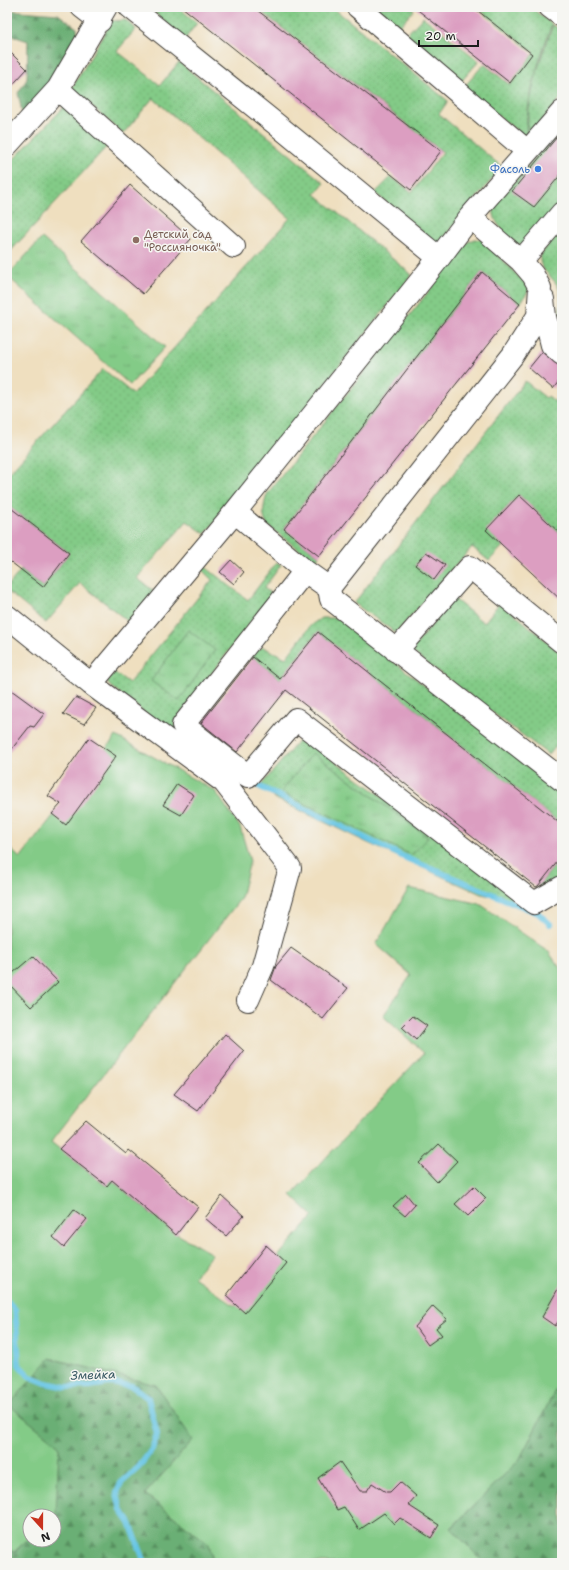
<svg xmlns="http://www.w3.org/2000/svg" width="569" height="1570" viewBox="0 0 569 1570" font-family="'Shantell Sans',sans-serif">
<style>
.grass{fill:url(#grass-dots);stroke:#507452}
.forest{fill:url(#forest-firs);stroke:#436648}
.park{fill:url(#park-tufts);stroke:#507452}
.garden{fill:#83cb87;stroke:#507452}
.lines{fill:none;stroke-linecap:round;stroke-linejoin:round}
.stream{stroke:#66c5e4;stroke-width:6}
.building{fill:#dc9ec1}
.minor-casing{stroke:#3c3934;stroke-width:24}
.minor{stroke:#fff;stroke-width:22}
.shop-dot{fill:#3f7fe0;stroke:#f6f6f2;stroke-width:1.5}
.education-dot{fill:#8d6e63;stroke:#f6f6f2;stroke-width:1.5}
.labels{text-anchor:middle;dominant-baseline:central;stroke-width:3;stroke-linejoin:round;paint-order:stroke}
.shop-label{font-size:11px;fill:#366cbe;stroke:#f6f6f2;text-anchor:end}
.education-label{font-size:11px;fill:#785e54;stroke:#f6f6f2;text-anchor:start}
.water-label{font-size:12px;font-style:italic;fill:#365762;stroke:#f6f6f2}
</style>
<defs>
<pattern id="grass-dots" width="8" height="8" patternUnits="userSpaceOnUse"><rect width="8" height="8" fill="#83cb87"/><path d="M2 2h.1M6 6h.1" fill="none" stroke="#71ae74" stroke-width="1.8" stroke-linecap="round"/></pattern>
<pattern id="forest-firs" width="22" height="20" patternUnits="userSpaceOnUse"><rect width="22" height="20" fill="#6aaf74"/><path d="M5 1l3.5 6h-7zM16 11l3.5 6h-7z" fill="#568e5e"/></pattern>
<pattern id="park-tufts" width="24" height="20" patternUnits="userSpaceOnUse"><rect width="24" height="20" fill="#83cb87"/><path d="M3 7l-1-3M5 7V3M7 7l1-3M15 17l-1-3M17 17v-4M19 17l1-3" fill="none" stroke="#71ae74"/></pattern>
</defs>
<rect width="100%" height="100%" fill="#f6f6f2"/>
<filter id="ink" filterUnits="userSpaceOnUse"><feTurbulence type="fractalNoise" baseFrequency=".025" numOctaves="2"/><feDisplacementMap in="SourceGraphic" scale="8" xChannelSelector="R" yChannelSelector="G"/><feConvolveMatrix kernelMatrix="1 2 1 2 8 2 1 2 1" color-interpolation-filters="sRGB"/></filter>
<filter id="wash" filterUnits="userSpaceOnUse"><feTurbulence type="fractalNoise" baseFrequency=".012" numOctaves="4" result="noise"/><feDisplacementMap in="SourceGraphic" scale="16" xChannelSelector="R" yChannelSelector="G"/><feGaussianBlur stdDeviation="0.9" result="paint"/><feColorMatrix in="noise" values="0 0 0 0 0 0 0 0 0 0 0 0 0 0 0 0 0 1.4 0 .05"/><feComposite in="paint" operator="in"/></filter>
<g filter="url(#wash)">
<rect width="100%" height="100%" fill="#efdfbf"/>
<path class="grass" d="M148,7H178L197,23L185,39Z
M255,7H332L448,101L439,114L502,167L438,245L375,193L391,177L412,192L443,152Z
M371,7H410L414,10L397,29Z
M476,7H530L552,24C538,62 526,98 526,138L463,88L484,64L510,85L534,53Z
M423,17L479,61L459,84L405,36Z
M126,20L136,29L117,51L160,85L179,62L324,183L315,194L412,275L205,534L187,521L137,578L155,592L130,623L80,583L46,623L7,591V587L21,570L43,587L69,553L7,505V475L103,369L133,394L290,218L153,98L123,134L72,88L112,21Z
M553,25L562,31V96L532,134L527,138C527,98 539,62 553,25Z
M67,104L110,143L7,255V166Z
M562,125V205L524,244H516C505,232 491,223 494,205Z
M562,231V268L559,272L562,274V338C554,325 564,303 559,289C555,278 541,271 540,261C539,251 556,238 562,231Z
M475,239L483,240L530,288L520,304L482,272L284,528L319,556L315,562L267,525C261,514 264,505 267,494L468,242Z
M525,381L546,398L548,396L562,407V535L519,495L487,530L503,546L489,561L472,547L396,633L354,603Z
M277,562L281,565L264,588L272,594L174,723L209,764L107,683L114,672L129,683L212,580L200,568L204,566L248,600Z
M453,598L484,623L500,602L562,654V739L549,755L411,651Z
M321,618H338L562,793V825L318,632L280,679L249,654L263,647L286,658L311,625Z
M302,737L514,894L511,900L481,894L370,844L274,798L262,784Z
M562,856V878L537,888Z"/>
<path class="forest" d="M7,10L58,14L77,28L78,45L23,117L18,93L27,79L28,41L7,34Z
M49,1358L156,1385L193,1440L145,1494L209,1544L214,1563H7V1548L15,1552L30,1537V1540H54L53,1516L56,1513L59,1446L9,1405Z
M562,1377V1563H417L519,1460Z"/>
<path class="park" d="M42,238L165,347L130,385L7,276Z
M188,630L215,650L179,701L151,681Z
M313,753L428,837L411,855L281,792Z"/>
<path class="garden" d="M116,736L215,791L240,827L250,861L241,898L51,1142L106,1186L112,1180L170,1230L212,1254L194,1277L235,1306L313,1216L291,1195L424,1053L383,1016L411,975L376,944L409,888L480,904L548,951L562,971V1377L519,1460L451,1528L484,1563H214L209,1544L145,1494L193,1440L156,1385L50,1358L9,1405L59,1446L56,1513L53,1516H30V1537L14,1552L7,1548V846L20,858Z"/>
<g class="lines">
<path class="stream" d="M248,781L408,859L538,913L550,924
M7,1301L15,1309L19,1365L29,1376L46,1383L66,1387L90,1386L110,1383L132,1386L148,1398L157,1434L152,1449L139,1467L121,1483L117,1493L121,1510L130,1523L145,1563"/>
</g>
<g id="blocks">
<path class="building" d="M182,7H253L441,151L411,190Z
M414,7H473L532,54L510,83Z
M7,49L27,69L7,91Z
M562,131V173L534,207L512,191Z
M130,185L191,239L143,294L81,241Z
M482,272L520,304L319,556L284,529Z
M542,352L562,368V377L553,389L529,368Z
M519,495L562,535V601L486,530Z
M7,505L69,553L43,587L7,559Z
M426,552L445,565L434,580L415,565Z
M231,560L244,572L234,584L220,572Z
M318,632L562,825V856L538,886L536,887L286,690L237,752L201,723L253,657L280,679Z
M7,687L44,714L34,727L30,726L7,755Z
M76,697L96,708L84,724L63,714Z
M89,738L116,756L66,825L52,814L61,804L48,796Z
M177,784L194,795L181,815L163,805Z
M291,948L348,988L323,1019L271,980L276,966Z
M33,956L58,982L31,1007L7,982V978Z
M413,1016L427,1026L416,1040L402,1027Z
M225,1034L244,1051L198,1111L174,1094Z
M86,1121L126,1154L129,1150L198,1207L176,1235L112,1180L107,1186L59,1149Z
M439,1144L457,1161L437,1182L419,1163Z
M474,1186L486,1198L468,1216L455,1204Z
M406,1194L415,1205L405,1216L393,1206Z
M222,1196L244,1216L226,1236L205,1218Z
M74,1210L87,1219L64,1247L53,1237Z
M266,1245L286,1263L245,1313L226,1296Z
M562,1282V1316L555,1326L542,1317Z
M433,1306L447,1319L436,1328L442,1335L428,1345L415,1327Z
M340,1462L360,1491H367L372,1483L386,1492H390L400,1482L416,1496L408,1505L439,1525L431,1538L400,1518L394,1524L384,1513L359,1530L344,1507L337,1510L318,1478Z"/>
</g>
</g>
<g filter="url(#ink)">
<use href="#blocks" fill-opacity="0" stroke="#3c3934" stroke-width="1"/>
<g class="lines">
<defs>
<path id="minor" d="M82,7L100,21
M130,7L276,124L439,258L470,217L521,261
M358,7L527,151
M550,7L562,16
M58,89L234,247
M7,145L58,89L106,7
M562,213L521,261L533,275L540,288L538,316L513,355L329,588L305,571L183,725L248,776L296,719L534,903L562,887
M470,217L562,112
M543,299L545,317L552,345L562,354
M235,512L305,571
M329,588L331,599L562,780
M7,616L91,684L224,782L290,868L263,966L248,1000
M396,651L470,567L562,642
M91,684L235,512L439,258"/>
</defs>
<use href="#minor" class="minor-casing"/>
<use href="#minor" class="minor"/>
</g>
</g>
<circle class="shop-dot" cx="538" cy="169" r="4"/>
<circle class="education-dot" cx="136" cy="240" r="4"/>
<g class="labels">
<g class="shop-label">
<text x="530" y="169">Фасоль</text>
</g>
<g class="education-label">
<text x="144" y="234">Детский сад<tspan x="144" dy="13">"Россияночка"</tspan></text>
</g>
<g class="water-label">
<text transform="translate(93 1375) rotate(-2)">Змейка</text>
</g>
</g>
<rect width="569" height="1570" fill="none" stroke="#f6f6f2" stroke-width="24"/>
<g transform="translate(42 1528) rotate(159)"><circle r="19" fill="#f6f6f2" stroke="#9f9f9c"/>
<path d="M0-3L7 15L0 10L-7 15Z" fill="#c8321e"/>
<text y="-6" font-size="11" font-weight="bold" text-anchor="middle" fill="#1c1c1c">N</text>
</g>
<path d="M419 40v6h59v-6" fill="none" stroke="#1c1c1c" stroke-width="2"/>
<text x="425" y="40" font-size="12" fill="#1c1c1c" stroke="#f6f6f2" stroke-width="3" paint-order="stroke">20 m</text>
</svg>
